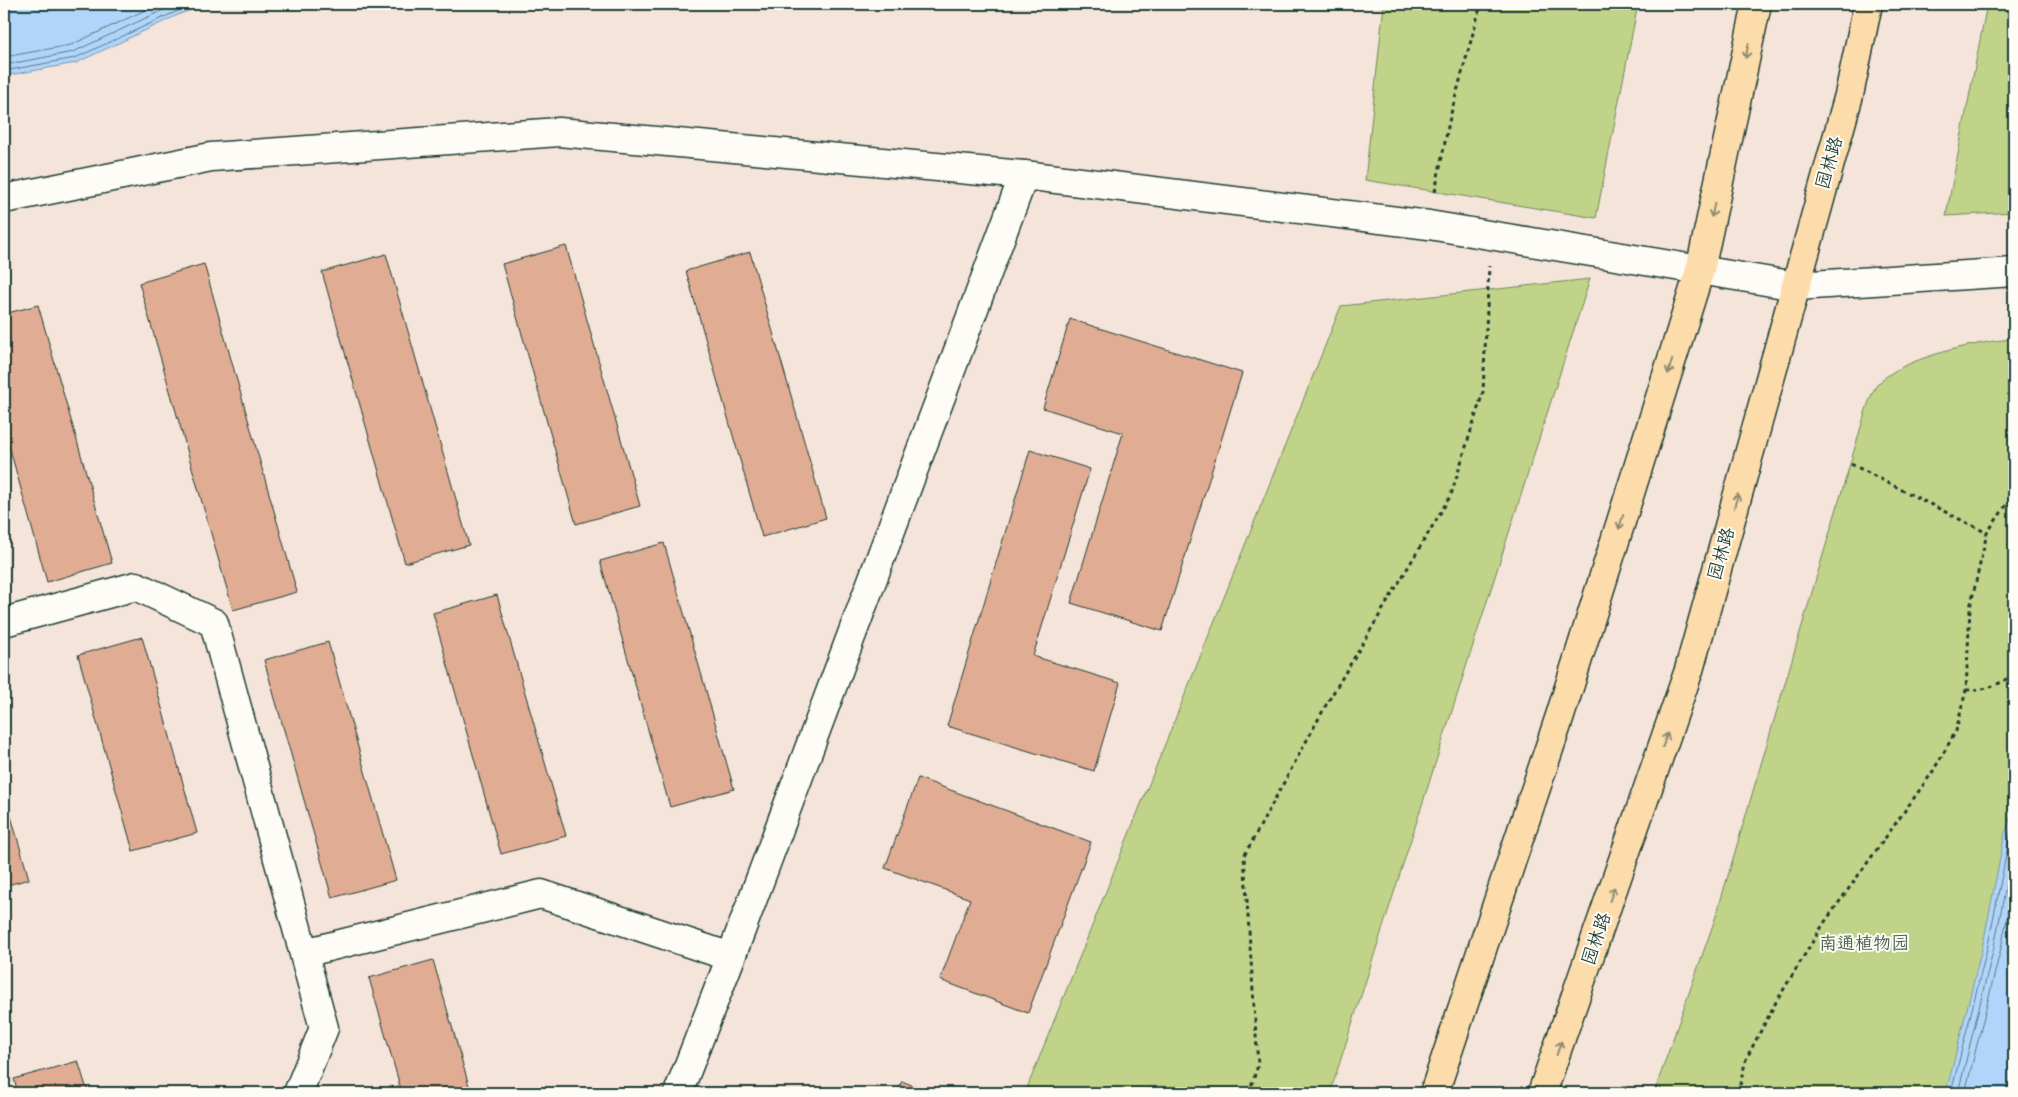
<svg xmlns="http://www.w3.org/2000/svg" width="2018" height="1097" viewBox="0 0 2018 1097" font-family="Mynerve,'LXGW WenKai TC',sans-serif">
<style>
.green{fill:#c1d388;stroke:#70885e}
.water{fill:#b1d5fa;stroke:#7798ab}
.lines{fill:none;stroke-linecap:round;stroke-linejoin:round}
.shore{stroke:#597a83;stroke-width:1}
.building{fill:#e0ac93;stroke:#1f3d34}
.minor-casing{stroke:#1f3d34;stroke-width:31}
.tertiary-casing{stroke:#1f3d34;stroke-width:31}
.primary-casing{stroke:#1f3d34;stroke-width:31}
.path{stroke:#1f3d34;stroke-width:3;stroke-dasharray:4 4;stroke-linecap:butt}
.minor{stroke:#fdfcf7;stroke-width:28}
.tertiary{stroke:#fdfcf7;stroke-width:28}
.primary{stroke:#fddcac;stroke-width:28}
.oneway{stroke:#8e8c70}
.labels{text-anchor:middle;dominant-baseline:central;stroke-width:4;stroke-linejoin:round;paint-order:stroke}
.street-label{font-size:18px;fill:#1f3d34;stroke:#fdfcf7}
.park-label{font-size:18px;fill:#486249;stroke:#fdfcf7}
</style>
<rect width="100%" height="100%" fill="#f4e4d9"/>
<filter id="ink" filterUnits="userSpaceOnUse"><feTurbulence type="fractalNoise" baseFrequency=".02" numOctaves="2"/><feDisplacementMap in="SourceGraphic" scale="10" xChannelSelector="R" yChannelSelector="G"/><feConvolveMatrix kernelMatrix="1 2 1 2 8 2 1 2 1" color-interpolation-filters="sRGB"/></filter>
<g filter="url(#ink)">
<path class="green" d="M1384,4H1638L1596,218L1365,180Z
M1987,4H2014V212L1946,216Z
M1590,279L1330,1093H1025L1341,306Z
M2014,339V1093H1654L1716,916L1866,410C1869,402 1872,391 1877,385C1899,358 1980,341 2014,339Z"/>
<path class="water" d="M4,4H207L180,14L76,63L4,76Z
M2014,807V1093H1946L1983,944L2005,833Z"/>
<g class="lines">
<path class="shore" d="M4,57L71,45L158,4
M4,65L73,52L176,4
M4,71L75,58L193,4
M1951,1093L1988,945L2010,835L2014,822
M1958,1093L1994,947L2014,845
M1965,1093L2001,948L2014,883"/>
</g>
<path class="building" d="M566,246L640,506L576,524L502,264Z
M750,252L826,518L762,537L686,271Z
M386,254L469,545L405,563L322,272Z
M204,264L297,592L233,610L139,283Z
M38,305L112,563L47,582L4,428V314Z
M1070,319L1242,373L1162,631L1071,603L1123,433L1043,408Z
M1030,450L1090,469L1033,656L1120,683L1094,771L947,726Z
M664,543L734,789L670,807L600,561Z
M497,595L566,836L501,854L433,613Z
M142,637L197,833L133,851L78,655Z
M328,642L396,880L332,898L264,660Z
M918,778L1091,842L1028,1013L940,980L970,899L885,868Z
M4,792L29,879L4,886Z
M433,960L471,1093H402L369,978Z
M78,1061L88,1093H18L14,1079Z
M902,1081L931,1093H897Z"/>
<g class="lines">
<defs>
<path id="minor" d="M4,622L136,586L214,623L324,1028L298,1093
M304,953L541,894L731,957
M678,1093L731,957L1024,175"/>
<path id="tertiary" d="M4,199L211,157L559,132L1024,175L1429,225L1796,286L2014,272"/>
<path id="primary" d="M1434,1093L1560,716L1700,270L1757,4
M1542,1093L1689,670L1849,95L1868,4"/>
</defs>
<use href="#minor" class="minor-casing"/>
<use href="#tertiary" class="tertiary-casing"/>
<use href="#primary" class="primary-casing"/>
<path class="path" d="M1435,192L1450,117L1481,4
M1851,464L1987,533
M1966,690C1988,690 1996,686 2014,674
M1249,1093L1258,1065L1244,856L1326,705L1451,495L1483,392L1489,266
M1738,1093L1746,1059L1776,1002L1824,923L1932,773L1956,731L1966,690L1970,608L1987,533L2014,494"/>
<use href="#minor" class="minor"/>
<use href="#tertiary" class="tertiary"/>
<use href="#primary" class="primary"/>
</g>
<defs><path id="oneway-shaft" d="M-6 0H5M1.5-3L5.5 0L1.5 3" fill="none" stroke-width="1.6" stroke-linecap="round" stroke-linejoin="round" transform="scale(1.25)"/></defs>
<g class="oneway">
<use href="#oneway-shaft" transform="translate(1747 51) rotate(102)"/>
<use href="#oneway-shaft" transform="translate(1713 210) rotate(102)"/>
<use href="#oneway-shaft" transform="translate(1670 367) rotate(107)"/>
<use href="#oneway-shaft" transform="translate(1736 501) rotate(-74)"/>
<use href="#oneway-shaft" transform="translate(1621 522) rotate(107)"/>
<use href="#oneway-shaft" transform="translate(1665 740) rotate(-71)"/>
<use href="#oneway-shaft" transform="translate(1612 894) rotate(-71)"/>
<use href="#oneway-shaft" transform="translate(1559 1048) rotate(-71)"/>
</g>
</g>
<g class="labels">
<g class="street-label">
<text transform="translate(1830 163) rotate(-74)">园林路</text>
<text transform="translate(1722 554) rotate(-74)">园林路</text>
<text transform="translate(1597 939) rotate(-71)">园林路</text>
</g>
<g class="park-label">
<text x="1864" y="944">南通植物园</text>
</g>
</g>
<rect width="2018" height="1097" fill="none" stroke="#fdfcf7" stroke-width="20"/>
<rect x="10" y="10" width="1998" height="1077" fill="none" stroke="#1f3d34" stroke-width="2" filter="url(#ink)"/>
</svg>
